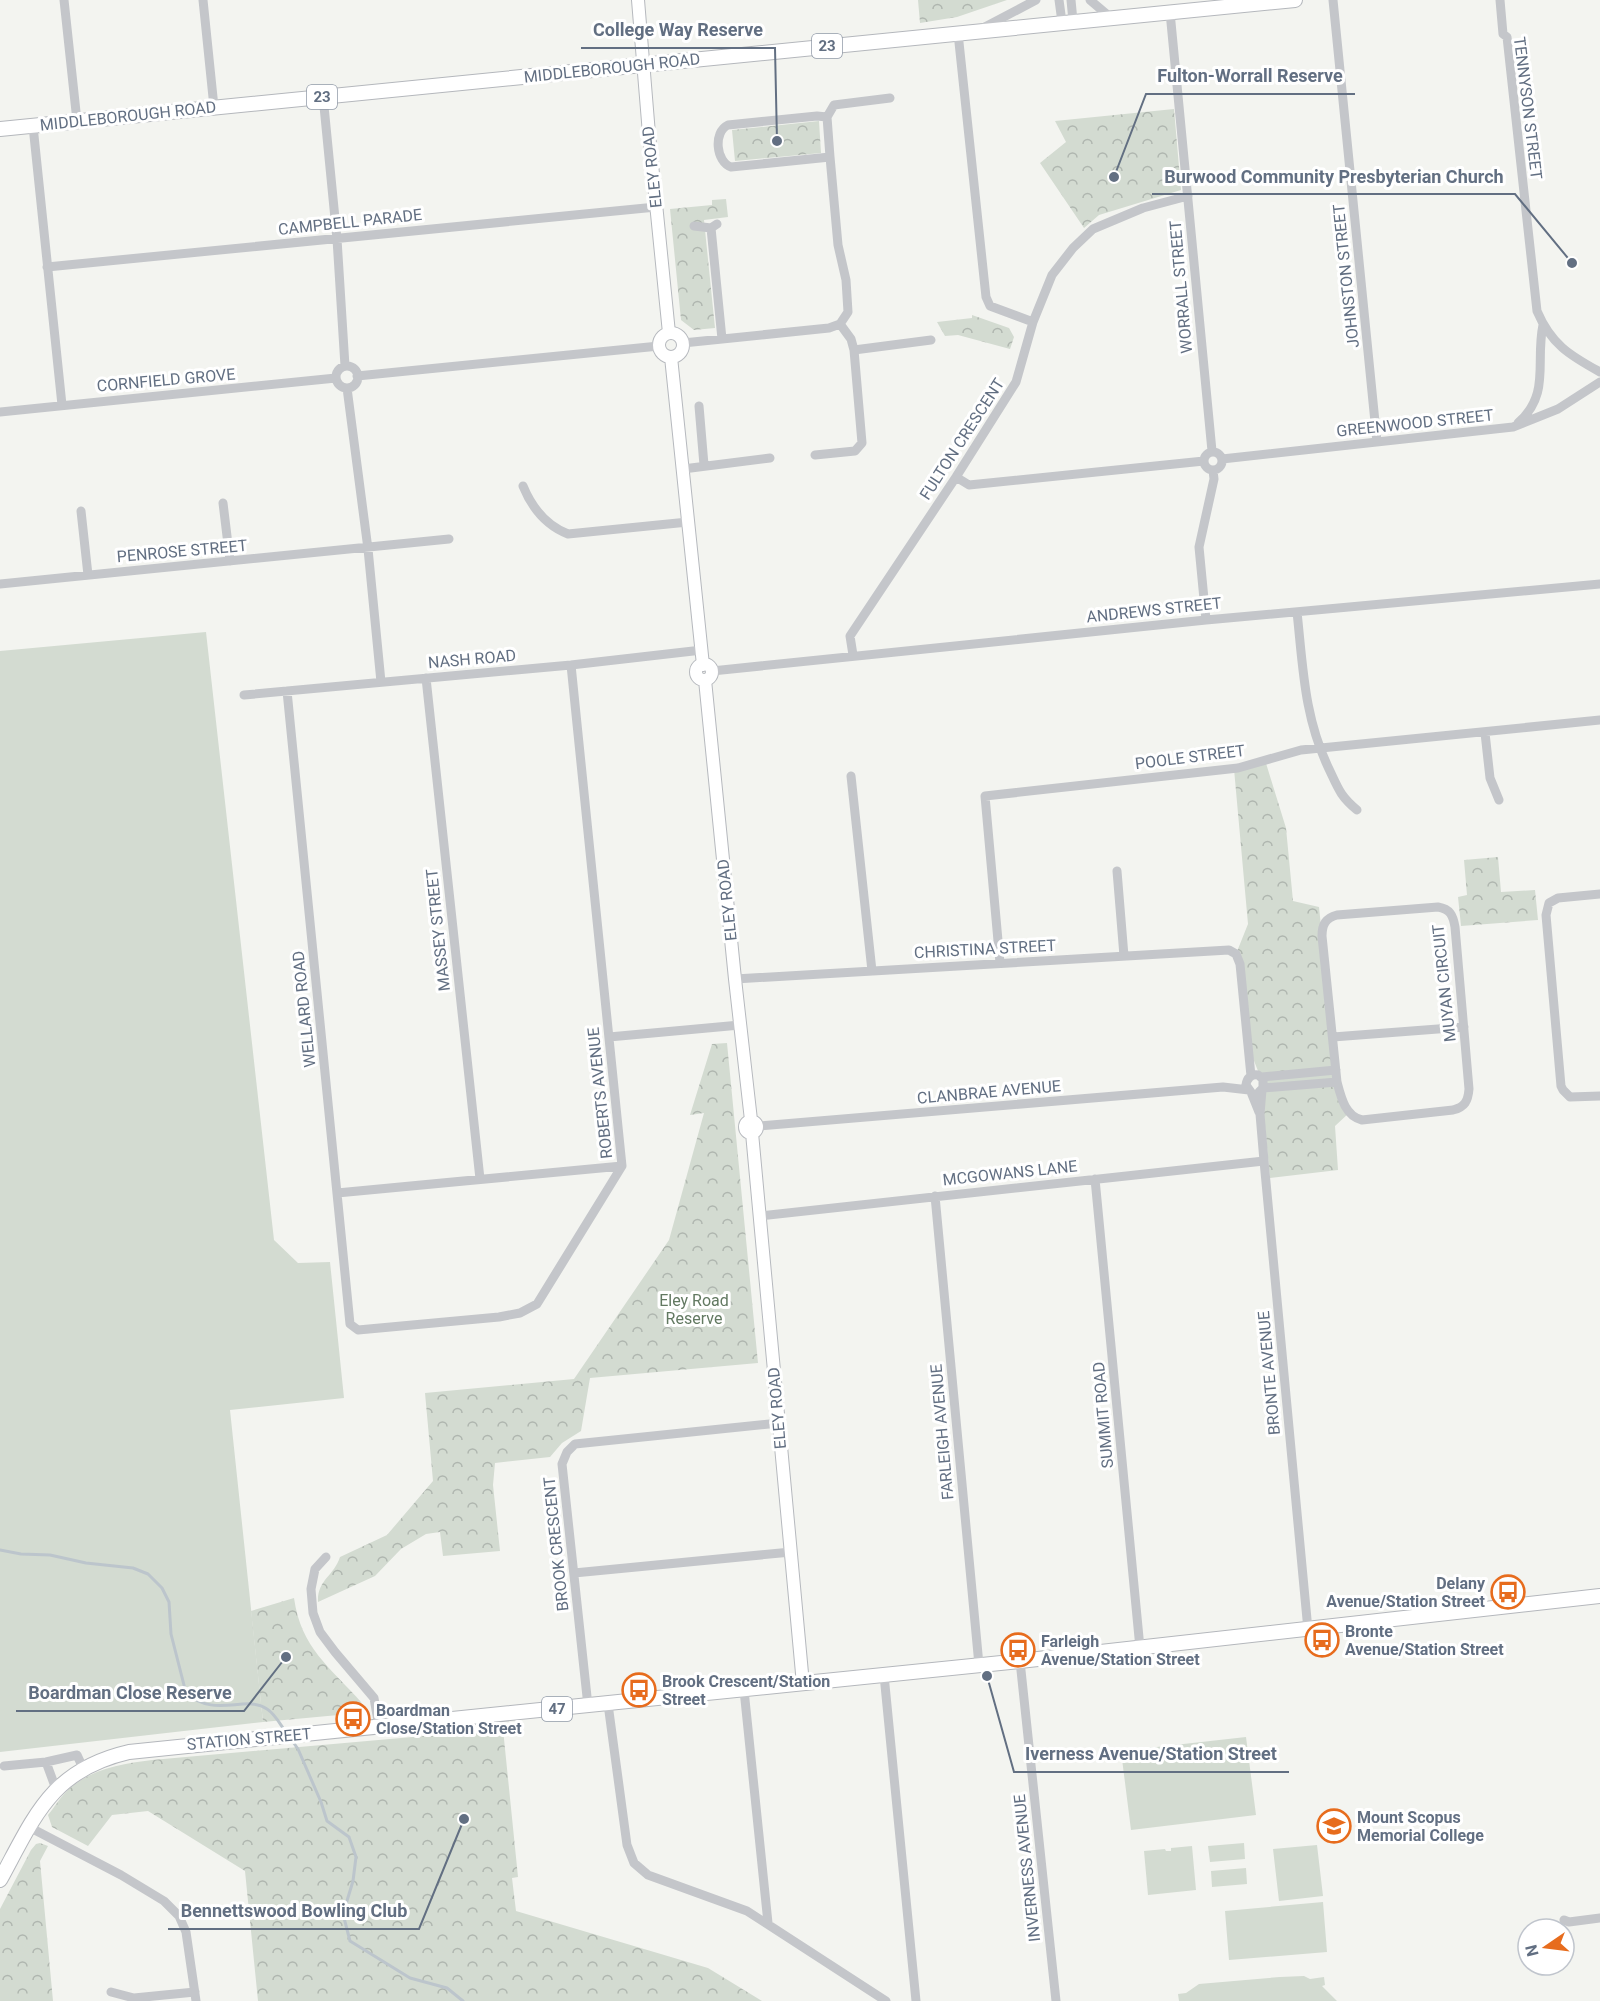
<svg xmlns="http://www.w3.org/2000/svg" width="1600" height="2001" viewBox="0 0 1600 2001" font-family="Roboto,sans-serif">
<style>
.grass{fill:#d3dbd1}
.park{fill:url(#park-crowns)}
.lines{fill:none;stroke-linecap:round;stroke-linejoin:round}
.stream{stroke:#bcc5cc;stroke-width:3}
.secondary-casing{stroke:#b6b9be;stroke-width:14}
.primary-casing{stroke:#b4b7bc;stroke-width:16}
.street{stroke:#c4c6ca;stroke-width:9}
.secondary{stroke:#fff;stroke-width:12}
.primary{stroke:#fff;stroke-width:14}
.labels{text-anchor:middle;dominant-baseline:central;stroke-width:6;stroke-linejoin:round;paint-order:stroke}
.shield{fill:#fff;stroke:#919aa8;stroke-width:1.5}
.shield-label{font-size:15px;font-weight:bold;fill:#626f82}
.street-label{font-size:16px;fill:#626f82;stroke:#fff}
.park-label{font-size:16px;fill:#627961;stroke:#fff}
.poi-label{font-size:16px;font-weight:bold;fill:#626f82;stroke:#fff;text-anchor:start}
.leader{fill:none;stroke:#626f82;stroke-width:2}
.callout-dot{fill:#626f82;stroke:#fff;stroke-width:2}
.callout-label{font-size:18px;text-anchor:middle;font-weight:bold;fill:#626f82;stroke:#fff;stroke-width:6;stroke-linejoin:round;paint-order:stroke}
</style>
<defs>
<pattern id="park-crowns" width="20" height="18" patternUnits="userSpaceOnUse" patternTransform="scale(1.5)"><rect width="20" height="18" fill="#d3dbd1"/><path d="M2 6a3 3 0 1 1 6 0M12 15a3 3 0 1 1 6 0" fill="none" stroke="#afb6af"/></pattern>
</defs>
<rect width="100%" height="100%" fill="#f3f4f0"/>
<path class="grass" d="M206,632L274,1240L298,1263L330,1262L344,1398L230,1410L263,1722L0,1752V651Z
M1246,1737L1256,1815L1131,1830L1121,1751Z
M1244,1843L1245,1859L1210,1862L1208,1846Z
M1317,1845L1323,1896L1279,1901L1273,1849Z
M1192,1846L1196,1890L1148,1895L1144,1851L1165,1849L1166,1851H1171V1848Z
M1246,1868L1247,1884L1212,1887L1211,1871Z
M1323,1902L1327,1952L1229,1960L1225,1911Z
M1304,1976L1310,1979L1324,1977L1325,1985L1322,1986L1337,2001H1179L1178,1994L1186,1993L1199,1984L1280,1977Z"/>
<path class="park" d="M918,0H1007L957,17L920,23Z
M1174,109L1181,190L1099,215L1084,228L1040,163L1066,142L1055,121Z
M819,121L821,153L735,161L732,130Z
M726,199L728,217L704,220L715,328L694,330L681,320L670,209L712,205V200Z
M972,315L1009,328L1014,337L1010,349L958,335L945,336L937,322L972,318Z
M1265,760L1286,828L1293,901L1319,907L1336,1070L1349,1113L1335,1126L1338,1170L1270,1178L1260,1076L1247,1043L1236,954L1248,924L1234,769Z
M1498,857L1501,892L1535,890L1538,920L1461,926L1458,897L1467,895L1464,860Z
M727,1043L758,1363L590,1378L581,1431L562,1443L550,1457L495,1463L493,1485L500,1551L443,1556L440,1532L426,1534L401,1549L375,1576L318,1602C317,1580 334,1576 340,1557L387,1535L433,1481L425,1393L574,1379L669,1240L704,1113L690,1115L712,1044Z
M294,1598C301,1648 330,1667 361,1702L364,1708L360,1713L263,1722L251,1611Z
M503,1729L518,1877L512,1878L516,1911L708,1968L762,2001H258L245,1871L148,1811L112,1815L88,1846L52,1827L48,1815C54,1808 59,1799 65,1793C88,1769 121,1764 152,1760Z
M40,1843L48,1846L40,1861L53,2001H0V1909L31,1850L36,1844Z"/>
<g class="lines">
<path class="stream" d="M0,1550L21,1554L50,1555L86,1563L133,1568L148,1574L162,1588L169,1602L171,1634L186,1693C215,1719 246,1694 267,1709C275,1714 280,1724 285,1731
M291,1739L298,1749L321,1802L327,1821L349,1837L356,1857L353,1881L343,1914L350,1941L410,1978L447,1988L463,2001"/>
<defs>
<path id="secondary" d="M638,0L649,134L669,333
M659 345a12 12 0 1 1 24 0a12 12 0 1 1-24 0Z
M671,357L703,665
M696 672a8 8 0 1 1 16 0a8 8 0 1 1-16 0Z
M705,680L735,979L751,1120
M745 1127a6 6 0 1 1 12 0a6 6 0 1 1-12 0Z
M752,1133L803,1684"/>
<path id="primary" d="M0,129L1295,0
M0,1880C35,1816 51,1770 129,1752L1020,1661L1600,1596"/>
</defs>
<use href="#secondary" class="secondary-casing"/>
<use href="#primary" class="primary-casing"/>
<path class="street" d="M64,0L77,121
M203,0L214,107
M1059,0L1062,22
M1071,0L1073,21
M1090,0L1110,17
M1333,0L1377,442
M1500,0L1503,34L1507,37L1537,311C1551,344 1569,355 1600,372
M1170,12L1212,451
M983,28L1036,0
M958,33L986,297L990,306L1033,322
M323,96L337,239L345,366
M827,117L834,105L890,98
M33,126L62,405
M830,157L827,117L817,116L728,125C713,132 716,162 731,167L830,157L838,245L846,280L848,312L840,324
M717,224L711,228L722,339
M694,226L711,228
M47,267L656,207
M683,343L829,328L840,324
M854,350L931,340
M336 377a11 11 0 1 1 22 0a11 11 0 1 1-22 0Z
M357,376L659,346
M347,388L368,549L381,682
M699,406L704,465
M0,412L336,378
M1518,423C1551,394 1535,362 1543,325
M1204 461a9 9 0 1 1 18 0a9 9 0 1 1-18 0Z
M815,455L855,451L862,443L854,350L851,339L840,324
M1222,459L1513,427L1558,409L1600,382
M683,469L770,458
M956,477L969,485L1204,461
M523,486C532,508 545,525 568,534L688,522
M223,503L230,561
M81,511L88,575
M0,584L449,539
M1297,612C1303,667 1304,717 1329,769C1338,788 1340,796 1357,810
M1206,620L1199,547L1214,479L1213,470
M853,655L850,636L956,477L1016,382L1033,322L1052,275L1073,248L1093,229L1143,208L1188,196
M712,671L1206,620L1600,584
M426,678L480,1179
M287,691L350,1324L358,1330L499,1317L520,1313L537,1304L622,1166L571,665
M244,695L571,665L702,650
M1485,733L1490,778L1499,800
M851,776L872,971
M1117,871L1124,956
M1600,894L1558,898L1549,903L1546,915L1561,1086L1563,1090L1570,1097L1600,1096
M1438,907C1450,909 1453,915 1455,927L1469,1089C1468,1101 1465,1107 1453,1110L1362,1120C1345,1116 1341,1097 1337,1082L1322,936C1322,924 1326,918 1337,915Z
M1000,963L985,796L1238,768L1301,750L1600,720
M735,979L1229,950L1236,954L1240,964L1251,1076
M609,1037L740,1025
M1333,1037L1464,1027
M1262,1077L1336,1070
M1263,1088L1337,1082
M1262,1090L1260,1114L1264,1161L1308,1630
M1259,1092L1263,1088V1079L1258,1075C1251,1074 1247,1078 1246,1085L1251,1092L1259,1112
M758,1126L1223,1087L1249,1090
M1095,1179L1140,1648
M337,1193L622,1166
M935,1196L979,1665
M759,1216L1264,1161
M326,1557L315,1569L311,1589L313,1613L320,1632L335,1652L374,1698L379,1727
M574,1573L791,1552
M1020,1661L1056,2001
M884,1675L916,2001
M744,1690L768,1923
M608,1704L627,1845L634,1863L648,1875L747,1911L886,2001
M588,1706L562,1464L567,1452L575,1444L779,1423
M46,1762L56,1789
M4,1766L46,1762L77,1755L83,1768
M29,1827L121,1875L164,1901L179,1916L186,1932L196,2001
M1564,1920L1569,1922L1600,1918
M111,1992L134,1998L195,1992"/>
<use href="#secondary" class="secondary"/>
<use href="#primary" class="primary"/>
</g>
<defs>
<symbol id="bus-ring" viewBox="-11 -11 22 22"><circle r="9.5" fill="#fff" stroke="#e76c1d" stroke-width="1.5"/><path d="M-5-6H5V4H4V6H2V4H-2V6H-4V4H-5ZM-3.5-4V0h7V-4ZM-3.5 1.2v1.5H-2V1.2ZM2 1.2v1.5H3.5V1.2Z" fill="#e76c1d"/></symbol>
<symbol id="school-ring" viewBox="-11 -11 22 22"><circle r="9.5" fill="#fff" stroke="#e76c1d" stroke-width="1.5"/><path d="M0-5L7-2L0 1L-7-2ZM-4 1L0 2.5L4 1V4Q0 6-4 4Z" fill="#e76c1d"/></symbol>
</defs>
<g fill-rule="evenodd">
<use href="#bus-ring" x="1489" y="1573" width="38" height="38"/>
<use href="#bus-ring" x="1303" y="1621" width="38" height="38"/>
<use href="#bus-ring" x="999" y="1631" width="38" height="38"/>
<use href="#bus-ring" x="620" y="1671" width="38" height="38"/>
<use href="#bus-ring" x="334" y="1700" width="38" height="38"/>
<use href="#school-ring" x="1315" y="1807" width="38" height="38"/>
</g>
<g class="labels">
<g class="shield">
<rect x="812" y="34" width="30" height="24" rx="4.5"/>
<rect x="307" y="85" width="30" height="24" rx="4.5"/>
<rect x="542" y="1697" width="30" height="24" rx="4.5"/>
</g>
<g class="shield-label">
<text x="827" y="46">23</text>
<text x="322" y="97">23</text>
<text x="557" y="1709">47</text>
</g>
<g class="street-label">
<text transform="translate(612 68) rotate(-6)">MIDDLEBOROUGH ROAD</text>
<text transform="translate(1528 108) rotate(83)">TENNYSON STREET</text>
<text transform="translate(128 116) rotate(-6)">MIDDLEBOROUGH ROAD</text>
<text transform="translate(652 167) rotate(-96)">ELEY ROAD</text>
<text transform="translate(350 222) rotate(-6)">CAMPBELL PARADE</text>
<text transform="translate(1346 276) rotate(-96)">JOHNSTON STREET</text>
<text transform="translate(1181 287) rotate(-95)">WORRALL STREET</text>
<text transform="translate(166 380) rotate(-5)">CORNFIELD GROVE</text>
<text transform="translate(1415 423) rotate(-6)">GREENWOOD STREET</text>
<text transform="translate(962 439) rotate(-57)">FULTON CRESCENT</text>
<text transform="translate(182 551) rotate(-5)">PENROSE STREET</text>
<text transform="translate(1154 610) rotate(-6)">ANDREWS STREET</text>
<text transform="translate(472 659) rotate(-5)">NASH ROAD</text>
<text transform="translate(1190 757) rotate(-7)">POOLE STREET</text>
<text transform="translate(727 900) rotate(-96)">ELEY ROAD</text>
<text transform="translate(438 930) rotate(-96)">MASSEY STREET</text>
<text transform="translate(985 949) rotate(-3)">CHRISTINA STREET</text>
<text transform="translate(1444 983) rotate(-96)">MUYAN CIRCUIT</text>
<text transform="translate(304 1009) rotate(-96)">WELLARD ROAD</text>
<text transform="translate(989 1092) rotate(-5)">CLANBRAE AVENUE</text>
<text transform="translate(600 1093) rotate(-96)">ROBERTS AVENUE</text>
<text transform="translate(1010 1173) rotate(-6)">MCGOWANS LANE</text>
<text transform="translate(1269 1373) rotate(-95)">BRONTE AVENUE</text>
<text transform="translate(777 1408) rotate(-95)">ELEY ROAD</text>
<text transform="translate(1103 1415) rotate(-95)">SUMMIT ROAD</text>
<text transform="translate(942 1432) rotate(-95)">FARLEIGH AVENUE</text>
<text transform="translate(556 1544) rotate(-96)">BROOK CRESCENT</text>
<text transform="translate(249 1739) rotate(-5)">STATION STREET</text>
<text transform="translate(1027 1868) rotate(-96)">INVERNESS AVENUE</text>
</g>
<g class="park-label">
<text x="694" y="1300">Eley Road<tspan x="694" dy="18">Reserve</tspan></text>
</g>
<g class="poi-label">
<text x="1485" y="1583" text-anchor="end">Delany<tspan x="1485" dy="18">Avenue/Station Street</tspan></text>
<text x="1345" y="1631">Bronte<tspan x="1345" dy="18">Avenue/Station Street</tspan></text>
<text x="1041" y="1641">Farleigh<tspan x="1041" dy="18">Avenue/Station Street</tspan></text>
<text x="662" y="1681">Brook Crescent/Station<tspan x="662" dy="18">Street</tspan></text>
<text x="376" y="1710">Boardman<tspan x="376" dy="18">Close/Station Street</tspan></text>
<text x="1357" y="1817">Mount Scopus<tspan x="1357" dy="18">Memorial College</tspan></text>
</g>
</g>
<path class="leader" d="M777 141L775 48H581M1114 177L1146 94H1355M1572 263L1515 194H1152M286 1657L244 1711H16M987 1676L1014 1772H1289M464 1819L419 1929H168"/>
<g class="callout-dot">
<circle cx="777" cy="141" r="6"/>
<circle cx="1114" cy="177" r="6"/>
<circle cx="1572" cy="263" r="6"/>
<circle cx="286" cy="1657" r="6"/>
<circle cx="987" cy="1676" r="6"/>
<circle cx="464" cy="1819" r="6"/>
</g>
<g class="callout-label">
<text x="678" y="36">College Way Reserve</text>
<text x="1250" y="82">Fulton-Worrall Reserve</text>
<text x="1334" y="183">Burwood Community Presbyterian Church</text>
<text x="130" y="1699">Boardman Close Reserve</text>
<text x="1151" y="1760">Iverness Avenue/Station Street</text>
<text x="294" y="1917">Bennettswood Bowling Club</text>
</g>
<g transform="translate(1546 1947) rotate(256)"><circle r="28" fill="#ffffff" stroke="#c0c5cd" stroke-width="1.5"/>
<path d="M0-4.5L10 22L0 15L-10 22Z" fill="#e76c1d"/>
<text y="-9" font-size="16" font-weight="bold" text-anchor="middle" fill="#626f82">N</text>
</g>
</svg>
